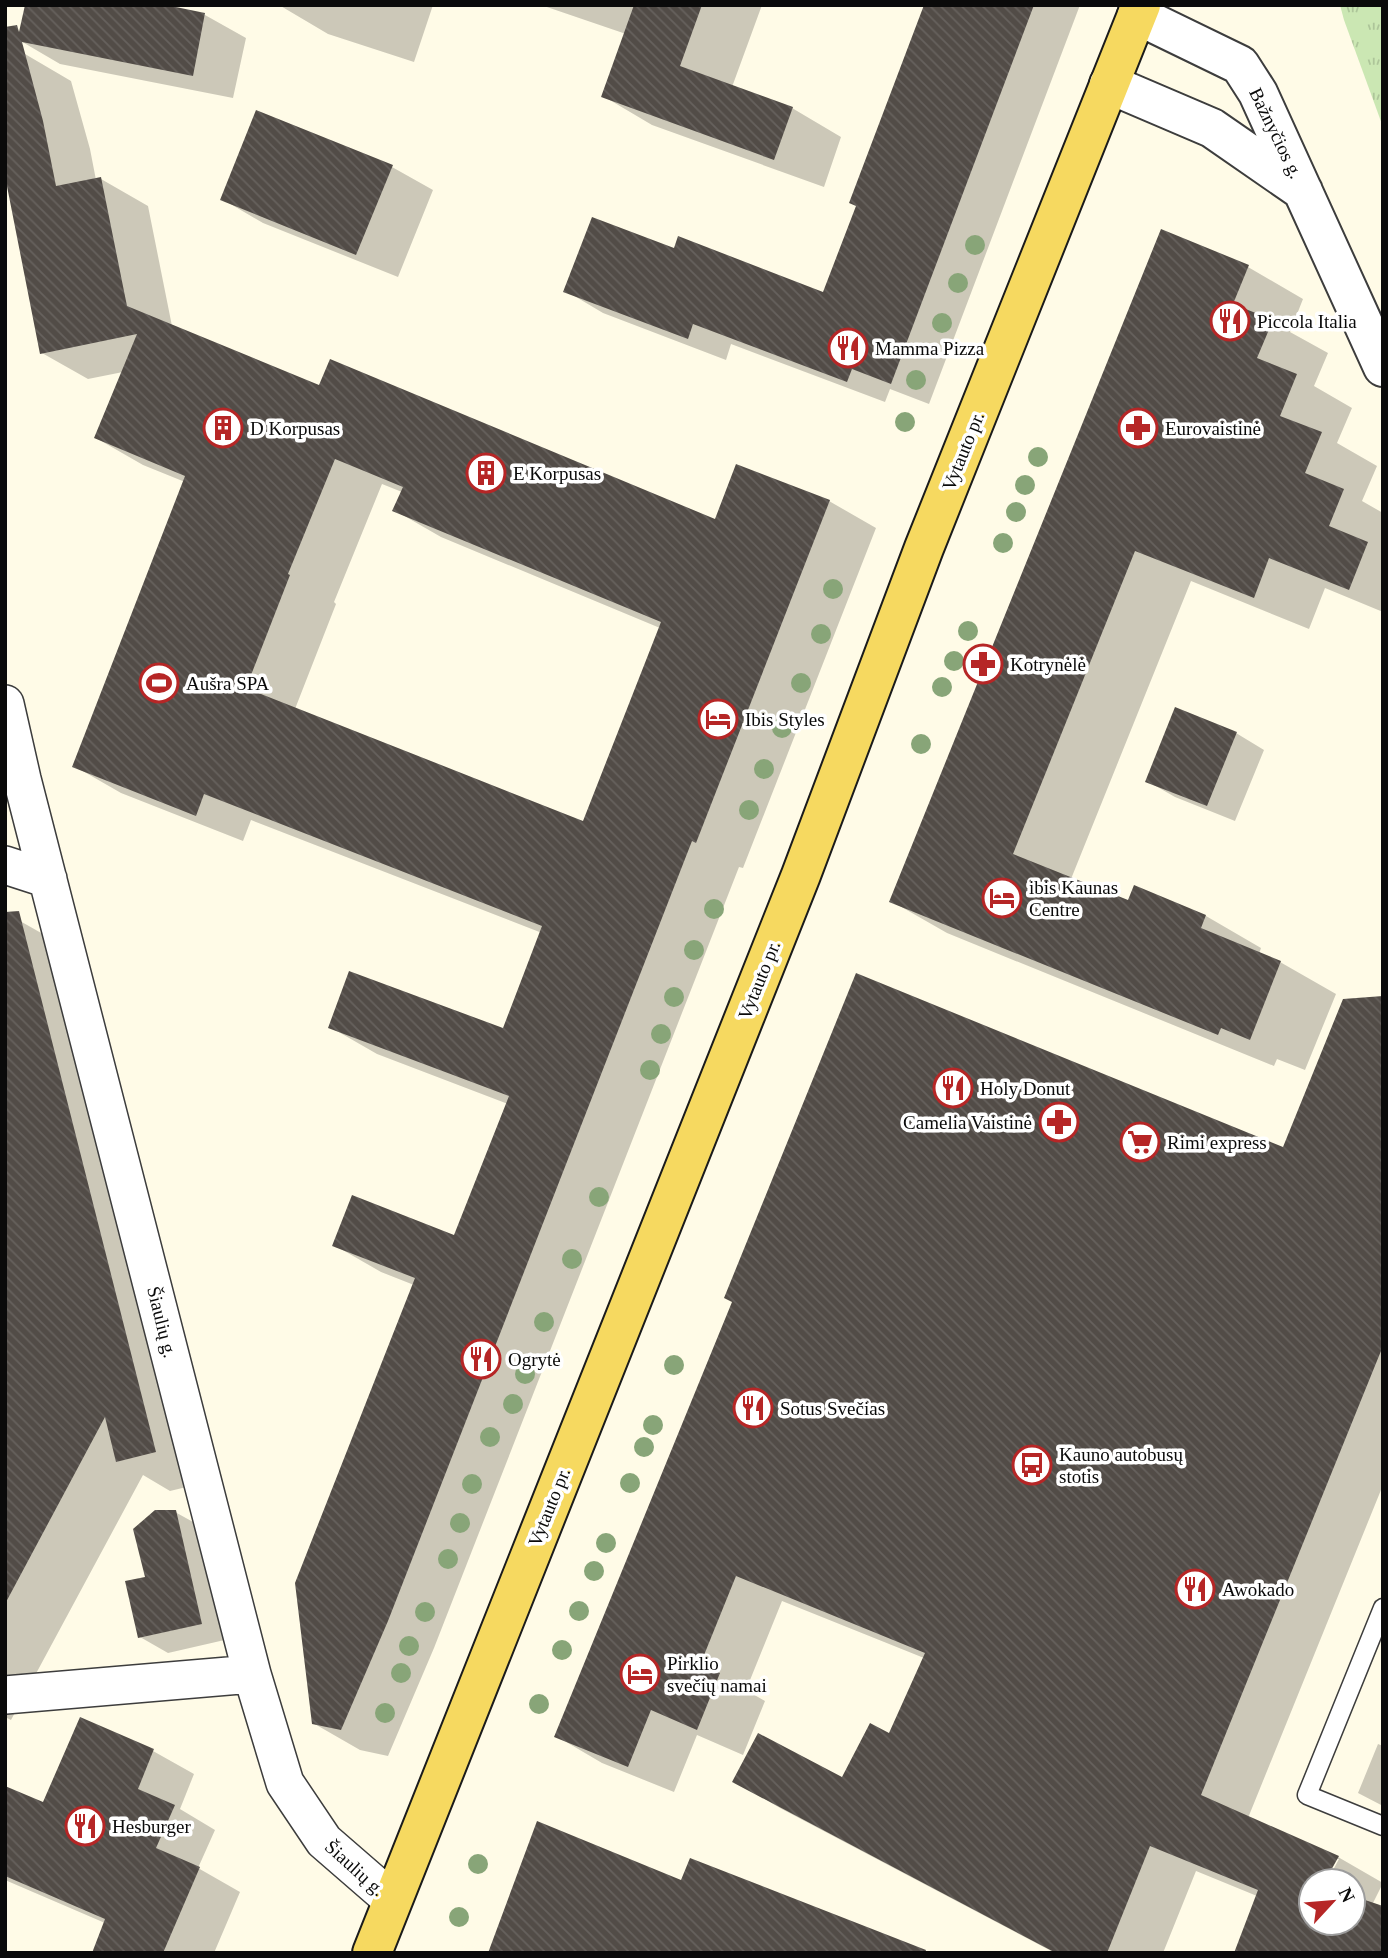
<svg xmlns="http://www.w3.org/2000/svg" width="1388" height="1958" viewBox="0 0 1388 1958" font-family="'Times New Roman',serif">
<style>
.park{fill:url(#park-tufts)}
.shadow{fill:#0003;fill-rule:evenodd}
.building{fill:url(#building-back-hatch);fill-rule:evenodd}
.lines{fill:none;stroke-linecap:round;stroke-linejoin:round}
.service-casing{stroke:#3d3d3d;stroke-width:21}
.minor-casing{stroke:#3d3d3d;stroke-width:40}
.tertiary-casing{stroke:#3d3d3d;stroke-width:42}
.primary-casing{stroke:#1b1b1b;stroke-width:42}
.service{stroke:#fff;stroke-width:18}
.minor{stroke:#fff;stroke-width:37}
.tertiary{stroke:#fff;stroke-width:38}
.primary{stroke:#f6d960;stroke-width:38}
.tree{fill:#88a578}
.labels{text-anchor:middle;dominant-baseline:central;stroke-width:7;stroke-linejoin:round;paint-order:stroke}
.street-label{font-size:19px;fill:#0a0a0a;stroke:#fff}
.poi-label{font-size:19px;fill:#0a0a0a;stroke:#fff;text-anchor:start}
</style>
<defs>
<pattern id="park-tufts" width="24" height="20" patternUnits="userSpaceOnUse" patternTransform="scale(1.75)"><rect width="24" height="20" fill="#cbe7b3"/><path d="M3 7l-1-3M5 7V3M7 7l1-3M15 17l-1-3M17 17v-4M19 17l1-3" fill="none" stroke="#adc599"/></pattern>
<pattern id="building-back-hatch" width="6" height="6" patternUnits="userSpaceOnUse" patternTransform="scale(1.75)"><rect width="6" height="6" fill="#524c47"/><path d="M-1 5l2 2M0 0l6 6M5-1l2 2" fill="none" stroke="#66615d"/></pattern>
</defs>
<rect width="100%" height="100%" fill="#fffbe7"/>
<path class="park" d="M1340,5H1383V127L1344,20Z"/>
<path class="shadow" d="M157,5L205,15L246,38L233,98L60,64L19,40Z
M279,5H433L414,62L328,34Z
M541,5H762L732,87L792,108L841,137L824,187L652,125L603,96L626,34Z
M926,5H1080L929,404L890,389L885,402L731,344L726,360L603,313L566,291L675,250L824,294L858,206Z
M25,54L71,81L90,149L96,180L101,179L148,206L172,326L320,388L716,521L829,501L876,528L743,868L739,867L434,1648L388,1756L360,1750L313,1723L414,1285L381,1272L334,1245L455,1238L508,1104L377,1054L330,1027L504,1030L542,933L251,820L243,841L121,793L74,766L185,482L143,465L96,438L123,372L88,379L42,353ZM382,484L402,492L394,510L441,537L660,628L584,823L295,709L336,604L334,602Z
M257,112L392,167L433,190L398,277L263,223L222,199Z
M1248,267L1303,299L1290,332L1328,353L1314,386L1352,408L1337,443L1377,466L1362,501L1383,513V612L1325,588L1309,629L1191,581L1071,879L1129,902L1135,888L1206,916L1261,948L1259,954L1280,962L1336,994L1305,1070L1277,1059L1274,1066L947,933L891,901Z
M1236,733L1264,750L1235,821L1175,797L1147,781Z
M5,915L20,921L73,951L207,1482L170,1491L143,1475L11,1720L5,1717Z
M1383,998V1485L1248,1818L1338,1857L1383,1883L1372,1905L1383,1953H1234L1241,1939L1257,1896L1196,1871L1163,1953H1055L780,1808L735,1782L843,1780L890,1735L924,1658L782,1601L746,1690L765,1701L743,1755L697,1735L674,1792L602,1763L556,1736L734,1302L1284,1150ZM1335,1859H1339L1327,1881H1353V1923H1311V1881H1323Z
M175,1512L204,1528L229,1639L168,1653L140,1637L147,1578Z
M81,1719L153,1751L194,1774L180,1809L215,1830L198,1868L240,1892L214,1953H94L105,1923L5,1880V1788L44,1804Z
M1378,1744L1383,1746V1806L1358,1793Z"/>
<path class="building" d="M25,5H166L205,13L193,76L22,42L43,121L56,186L101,177L127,306L319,385L330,359L715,519L736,464L830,500L696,843L692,841L388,1621L341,1730L312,1724L295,1583L415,1278L332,1246L352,1195L454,1235L509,1096L328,1028L349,971L503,1028L542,926L204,794L196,816L72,767L185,476L94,438L137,334L40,354L5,176V27L17,25L19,32ZM335,459L403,487L392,511L661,622L583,821L246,688L290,575L288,574Z
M634,5H702L680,66L793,107L774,160L601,97Z
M924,5H1034L891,384L852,369L847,382L693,324L688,339L563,292L592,217L674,248L678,236L823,292L856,206L849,203Z
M256,110L393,165L356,255L220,200Z
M1161,229L1249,265L1233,304L1273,320L1257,358L1297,374L1280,416L1322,432L1305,473L1344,489L1329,526L1368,542L1349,590L1269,558L1254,598L1135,551L1013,854L1128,900L1134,885L1206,915L1201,928L1281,961L1250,1040L1221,1028L1218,1035L889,902Z
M1175,707L1237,732L1207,806L1145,782Z
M19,911L156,1452L116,1462L105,1417L5,1604V912Z
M856,973L1283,1147L1343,999L1383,996V1346L1201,1795L1339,1856L1325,1881H1311V1923H1353V1896L1383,1906V1953H1234L1258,1890L1150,1846L1107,1953H1056L732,1782L758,1733L842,1777L870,1723L889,1733L925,1653L736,1576L700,1665L720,1673L697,1730L651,1710L628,1767L554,1737L732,1302L724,1298Z
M155,1510H176L202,1624L138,1638L125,1581L145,1577L133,1529Z
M80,1717L154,1749L138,1789L175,1805L156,1848L200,1867L163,1953H92L105,1919L5,1876V1786L43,1802Z
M537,1821L681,1880L690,1858L926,1950L925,1953H488Z"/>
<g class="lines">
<defs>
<path id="service" d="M1383,1608L1307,1795L1383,1826"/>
<path id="minor" d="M5,704L22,779L252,1674L285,1783L324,1841L392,1900
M5,865L48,879
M5,1695L252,1674"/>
<path id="tertiary" d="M1137,15L1240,65L1258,93L1383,367
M1109,84L1212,128L1303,191"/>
<path id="primary" d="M372,1953L801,875L924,548L1141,5"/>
</defs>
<use href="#service" class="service-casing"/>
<use href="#minor" class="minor-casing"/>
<use href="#tertiary" class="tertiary-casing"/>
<use href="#primary" class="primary-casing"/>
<use href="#service" class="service"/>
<use href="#minor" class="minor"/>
<use href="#tertiary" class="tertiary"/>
<use href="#primary" class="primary"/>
</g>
<g class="tree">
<circle cx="975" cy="245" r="10"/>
<circle cx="958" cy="283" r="10"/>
<circle cx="942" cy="323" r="10"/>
<circle cx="916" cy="380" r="10"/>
<circle cx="905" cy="422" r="10"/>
<circle cx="1038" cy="457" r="10"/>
<circle cx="1025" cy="485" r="10"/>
<circle cx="1016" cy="512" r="10"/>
<circle cx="1003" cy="543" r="10"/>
<circle cx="833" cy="589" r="10"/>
<circle cx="968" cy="631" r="10"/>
<circle cx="821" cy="634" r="10"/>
<circle cx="954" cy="661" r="10"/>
<circle cx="801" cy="683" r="10"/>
<circle cx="942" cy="687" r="10"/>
<circle cx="782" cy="728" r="10"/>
<circle cx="921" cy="744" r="10"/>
<circle cx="764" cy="769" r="10"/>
<circle cx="749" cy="810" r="10"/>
<circle cx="714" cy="909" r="10"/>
<circle cx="694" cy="950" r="10"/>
<circle cx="674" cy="997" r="10"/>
<circle cx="661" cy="1034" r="10"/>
<circle cx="650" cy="1070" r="10"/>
<circle cx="599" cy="1197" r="10"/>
<circle cx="572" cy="1259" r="10"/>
<circle cx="544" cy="1322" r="10"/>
<circle cx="674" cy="1365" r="10"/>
<circle cx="525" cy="1374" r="10"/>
<circle cx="513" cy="1404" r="10"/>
<circle cx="653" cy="1425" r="10"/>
<circle cx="490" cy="1437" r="10"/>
<circle cx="644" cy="1447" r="10"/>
<circle cx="630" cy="1483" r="10"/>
<circle cx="472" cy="1484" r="10"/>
<circle cx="460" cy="1523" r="10"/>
<circle cx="606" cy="1543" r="10"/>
<circle cx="448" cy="1559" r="10"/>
<circle cx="594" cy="1571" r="10"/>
<circle cx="579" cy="1611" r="10"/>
<circle cx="425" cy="1612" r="10"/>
<circle cx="409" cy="1646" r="10"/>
<circle cx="562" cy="1650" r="10"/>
<circle cx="401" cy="1673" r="10"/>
<circle cx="539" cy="1704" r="10"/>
<circle cx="385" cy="1713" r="10"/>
<circle cx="478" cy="1864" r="10"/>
<circle cx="459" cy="1917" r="10"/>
</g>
<defs>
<symbol id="restaurant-ring" viewBox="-11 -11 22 22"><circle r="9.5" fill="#fff" stroke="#b62626" stroke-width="1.5"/><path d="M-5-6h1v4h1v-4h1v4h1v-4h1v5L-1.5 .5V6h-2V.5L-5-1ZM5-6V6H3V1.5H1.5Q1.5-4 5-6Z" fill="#b62626"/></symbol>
<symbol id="building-ring" viewBox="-11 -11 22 22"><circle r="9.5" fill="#fff" stroke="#b62626" stroke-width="1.5"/><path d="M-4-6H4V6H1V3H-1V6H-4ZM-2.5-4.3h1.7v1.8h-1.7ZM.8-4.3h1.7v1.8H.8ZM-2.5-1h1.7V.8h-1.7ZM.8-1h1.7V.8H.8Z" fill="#b62626"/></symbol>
<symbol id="pharmacy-ring" viewBox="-11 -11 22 22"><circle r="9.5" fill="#fff" stroke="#b62626" stroke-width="1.5"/><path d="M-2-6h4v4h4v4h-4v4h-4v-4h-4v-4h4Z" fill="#b62626"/></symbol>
<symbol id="stadium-ring" viewBox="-11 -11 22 22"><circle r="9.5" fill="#fff" stroke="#b62626" stroke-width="1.5"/><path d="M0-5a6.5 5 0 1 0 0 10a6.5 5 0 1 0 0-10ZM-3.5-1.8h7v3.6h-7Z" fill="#b62626"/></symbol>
<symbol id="hotel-ring" viewBox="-11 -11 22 22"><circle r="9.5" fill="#fff" stroke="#b62626" stroke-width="1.5"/><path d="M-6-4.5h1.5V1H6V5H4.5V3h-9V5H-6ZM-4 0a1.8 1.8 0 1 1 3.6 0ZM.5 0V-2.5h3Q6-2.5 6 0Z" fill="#b62626"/></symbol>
<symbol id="supermarket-ring" viewBox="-11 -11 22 22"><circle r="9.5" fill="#fff" stroke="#b62626" stroke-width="1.5"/><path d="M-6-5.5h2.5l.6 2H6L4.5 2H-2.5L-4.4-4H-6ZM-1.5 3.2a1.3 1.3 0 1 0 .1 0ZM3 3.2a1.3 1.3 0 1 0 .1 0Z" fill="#b62626"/></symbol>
<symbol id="bus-ring" viewBox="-11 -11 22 22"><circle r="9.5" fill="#fff" stroke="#b62626" stroke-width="1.5"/><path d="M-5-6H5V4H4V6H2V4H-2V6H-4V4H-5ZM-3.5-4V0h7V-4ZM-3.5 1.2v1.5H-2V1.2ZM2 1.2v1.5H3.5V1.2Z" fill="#b62626"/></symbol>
</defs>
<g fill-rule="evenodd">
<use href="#restaurant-ring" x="1208" y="299" width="44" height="44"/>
<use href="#restaurant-ring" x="826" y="326" width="44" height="44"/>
<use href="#building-ring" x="201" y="406" width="44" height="44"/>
<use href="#pharmacy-ring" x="1116" y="406" width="44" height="44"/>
<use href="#building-ring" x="464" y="451" width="44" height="44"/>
<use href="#pharmacy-ring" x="961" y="642" width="44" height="44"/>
<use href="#stadium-ring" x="137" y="661" width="44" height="44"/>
<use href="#hotel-ring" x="696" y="697" width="44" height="44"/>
<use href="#hotel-ring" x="980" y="876" width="44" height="44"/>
<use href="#restaurant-ring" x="931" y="1066" width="44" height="44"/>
<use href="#pharmacy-ring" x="1037" y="1100" width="44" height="44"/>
<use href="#supermarket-ring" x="1118" y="1120" width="44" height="44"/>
<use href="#restaurant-ring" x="459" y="1337" width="44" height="44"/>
<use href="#restaurant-ring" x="731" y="1386" width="44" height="44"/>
<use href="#bus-ring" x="1010" y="1443" width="44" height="44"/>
<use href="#restaurant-ring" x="1173" y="1567" width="44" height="44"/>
<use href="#hotel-ring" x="618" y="1652" width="44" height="44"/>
<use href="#restaurant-ring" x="63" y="1804" width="44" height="44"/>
</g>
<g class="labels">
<g class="street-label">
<text transform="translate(1276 133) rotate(64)">Bažnyčios g.</text>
<text transform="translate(963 451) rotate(-68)">Vytauto pr.</text>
<text transform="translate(759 980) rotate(-68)">Vytauto pr.</text>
<text transform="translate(162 1322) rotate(76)">Šiaulių g.</text>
<text transform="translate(549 1507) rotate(-68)">Vytauto pr.</text>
<text transform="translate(355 1868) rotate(42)">Šiaulių g.</text>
</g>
<g class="poi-label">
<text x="1257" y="321">Piccola Italia</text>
<text x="875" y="348">Mamma Pizza</text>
<text x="250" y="428">D Korpusas</text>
<text x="1165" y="428">Eurovaistinė</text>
<text x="513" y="473">E Korpusas</text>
<text x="1010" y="664">Kotrynėlė</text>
<text x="186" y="683">Aušra SPA</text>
<text x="745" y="719">Ibis Styles</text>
<text x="1029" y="887">ibis Kaunas<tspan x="1029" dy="22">Centre</tspan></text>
<text x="980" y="1088">Holy Donut</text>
<text x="1032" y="1122" text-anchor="end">Camelia Vaistinė</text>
<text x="1167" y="1142">Rimi express</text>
<text x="508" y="1359">Ogrytė</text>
<text x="780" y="1408">Sotus Svečias</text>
<text x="1059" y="1454">Kauno autobusų<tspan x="1059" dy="22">stotis</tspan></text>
<text x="1222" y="1589">Awokado</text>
<text x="667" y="1663">Pirklio<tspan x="667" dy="22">svečių namai</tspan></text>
<text x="112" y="1826">Hesburger</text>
</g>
</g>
<rect width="1388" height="1958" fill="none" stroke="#0a0a0a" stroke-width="14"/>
<g transform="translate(1332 1902) rotate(64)"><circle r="33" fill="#ffffff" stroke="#9d9d9d" stroke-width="2"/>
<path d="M0-5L12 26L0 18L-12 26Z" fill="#b62626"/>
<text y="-10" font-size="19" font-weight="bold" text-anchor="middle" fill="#0a0a0a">N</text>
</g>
</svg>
